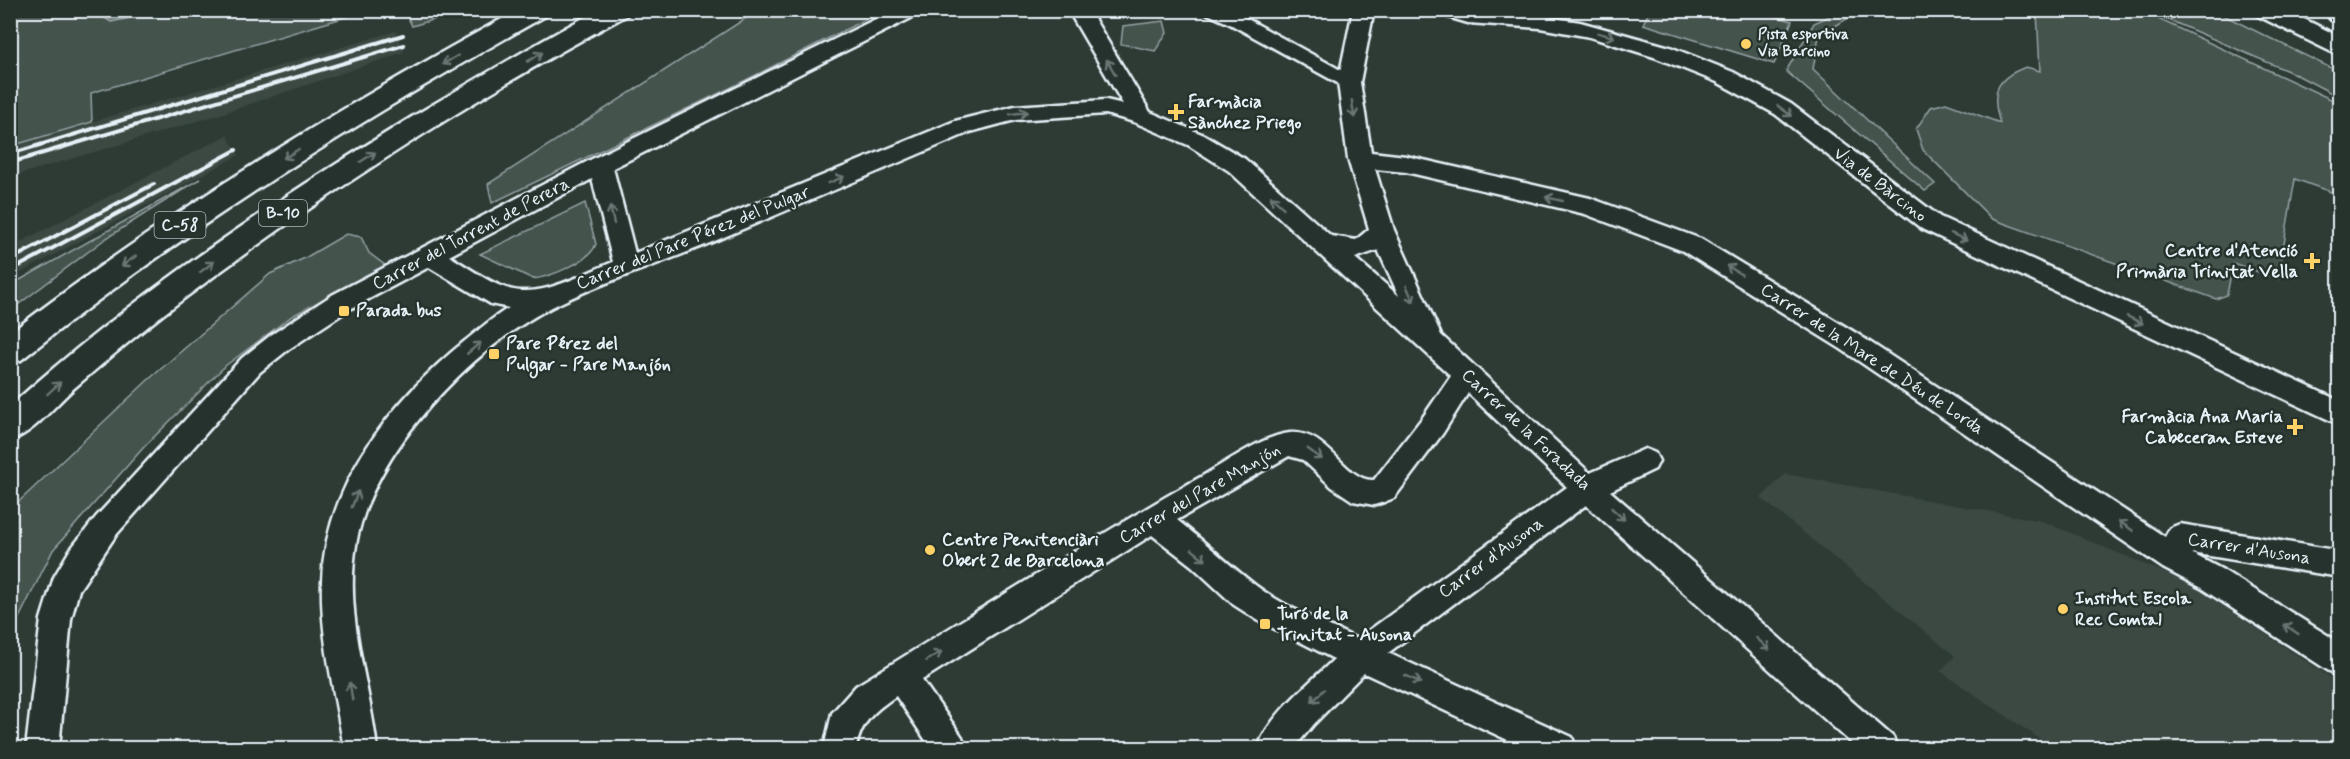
<svg xmlns="http://www.w3.org/2000/svg" width="2350" height="759" viewBox="0 0 2350 759" font-family="Mynerve,sans-serif">
<style>
.built{fill:#3b4843}
.green{fill:#45524e;stroke:#96a2a3;stroke-width:1.5}
.water{fill:#6b7775;stroke:#9da8a9;stroke-width:1.5}
.lines{fill:none;stroke-linecap:round;stroke-linejoin:round}
.pedestrian-casing{stroke:#e8f1f8;stroke-width:5}
.minor-casing{stroke:#e8f1f8;stroke-width:5}
.trunk-casing{stroke:#e8f1f8;stroke-width:5}
.pedestrian{fill:#26332d;fill-rule:evenodd}
.minor{fill:#26332d;fill-rule:evenodd}
.trunk{fill:#26332d;fill-rule:evenodd}
.rail{stroke:#e8f1f8;stroke-width:4}
.oneway{stroke:#6a7674}
.poi-dot{fill:#ffd166;stroke:#26332d;stroke-width:2}
.labels{text-anchor:middle;dominant-baseline:central;stroke-width:5;stroke-linejoin:round;paint-order:stroke}
.far-poi-label{font-size:15px;font-weight:bold;fill:#e8f1f8;stroke:#26332d;text-anchor:start}
.shield{fill:#26332d;stroke:#aeb8bb;stroke-width:1.5}
.shield-label{font-size:16px;font-weight:bold;fill:#e8f1f8}
.poi-label{font-size:18px;font-weight:bold;fill:#e8f1f8;stroke:#26332d;text-anchor:start}
.street-label{font-size:18px;fill:#e8f1f8;stroke:#26332d}
</style>
<rect width="100%" height="100%" fill="#2e3b35"/>
<filter id="ink" filterUnits="userSpaceOnUse"><feTurbulence type="fractalNoise" baseFrequency=".0167" numOctaves="2"/><feDisplacementMap in="SourceGraphic" scale="12" xChannelSelector="R" yChannelSelector="G"/><feConvolveMatrix kernelMatrix="1 2 1 2 8 2 1 2 1" color-interpolation-filters="sRGB"/></filter>
<g filter="url(#ink)">
<path class="built" d="M396,31L404,52L221,114L11,177V146Z
M227,135L239,155L11,278V247Z
M1785,474L2042,521L2187,582L2339,683V748H2053L1940,671L1955,656L1761,498Z"/>
<path class="green" d="M1650,10L1756,11L1792,21L1774,64L1643,24Z
M1843,10L1866,11L1853,15L1819,36L1813,69L1935,184L1925,191L1786,71L1814,23Z
M10,11H366L91,93L92,122L11,146Z
M405,11H462L412,26Z
M757,11H882L732,87L492,203L488,184Z
M2037,11H2141L2339,103V195L2295,179L2278,279L2233,263L2227,295L2216,299L1992,219L1923,150L1916,129L1931,107L1946,103L2000,123C1990,92 1996,78 2026,67L2040,71Z
M2148,11H2215L2339,72V97L2295,74Z
M1164,21L1167,33L1155,51L1121,44L1123,26Z
M200,179L105,239L11,310V285Z
M585,203L596,244C591,261 550,277 533,279L480,254Z
M346,234L361,237L369,253L386,266L292,316L225,366L144,447L53,550L11,634V509L147,381L270,274L305,258Z"/>
<path class="water" d="M103,11V10L164,11L111,22L103,17Z"/>
<g class="lines">
<defs>
<path id="pedestrian" d="M1199,10H1224L1242,16L1355,78L1358,82L1355,86H1343L1230,24Z"/>
<path id="minor" d="M894,10H922L919,14L613,168L635,253L955,121L1015,106L1106,100L1123,104L1068,10H1089L1150,112L1204,135L1245,159L1331,236L1356,240L1369,229L1348,159L1338,82L1353,10H1374L1360,82L1371,152L1406,156L1590,198L1701,239L1859,335L2165,537L2170,528L2180,524L2340,551V577L2191,553L2223,570L2340,643V675L2329,671L2201,588L2163,568L1841,349L1683,251L1585,214L1406,172L1375,169L1394,230L1441,335L1590,473L1645,449L1655,453L1659,461L1655,469L1610,491L1893,737L1897,748H1857L1586,505L1388,653L1572,737L1576,748H1525L1364,673L1314,724L1294,748H1258C1268,716 1310,683 1334,659L1259,621L1234,605L1192,566L1152,535L922,680L962,737L966,748H931L896,696C874,711 861,722 856,748H824L832,713L856,686C969,617 1081,545 1197,479C1223,465 1261,436 1290,433C1328,430 1345,482 1374,480L1423,417L1451,376L1229,171L1188,145L1134,122L1106,114L1015,120L970,132C886,168 802,204 717,240C664,263 606,280 554,306C472,347 371,453 356,545C344,615 369,680 377,748H344C335,693 320,636 322,581C325,484 393,399 465,341C479,330 493,317 509,308L491,304L429,267L350,309L289,349L260,372L116,535L79,590L71,619L59,748H26L41,619L54,577L70,550L96,517L242,358L271,335L332,295L592,159ZM592,179L613,262C582,274 540,300 506,288C487,282 467,266 449,256ZM1378,250L1399,296L1355,258ZM1468,393L1567,487L1357,639C1323,622 1285,608 1255,585C1228,564 1204,541 1177,520L1289,456L1303,460L1332,487L1353,501L1374,505L1384,502L1394,498L1443,433Z
M1435,10L1540,16L1580,22L1670,47L1733,72L1791,104L1940,217L2340,401V425L1922,229L1775,114L1717,82L1654,57L1590,37L1540,28L1468,23L1438,14Z"/>
<path id="trunk" d="M518,10H550L547,15C363,118 186,228 21,360L10,363V333C170,210 341,107 518,10Z
M598,10H630L627,15C474,98 325,193 186,297C147,326 110,357 73,389C54,406 35,432 10,441V406C134,295 271,203 412,117C473,81 535,44 598,10Z
M2253,10H2286L2340,37V56L2256,15Z
M2323,10H2340V22L2331,20Z"/>
</defs>
<use href="#pedestrian" class="pedestrian-casing"/>
<use href="#minor" class="minor-casing"/>
<use href="#trunk" class="trunk-casing"/>
<use href="#pedestrian" class="pedestrian"/>
<use href="#minor" class="minor"/>
<use href="#trunk" class="trunk"/>
<path class="rail" d="M10,154L403,35
M10,163L404,45
M10,260L154,184
M10,271L236,150"/>
</g>
<defs><path id="oneway-shaft" d="M-6 0H5M1.5-3L5.5 0L1.5 3" fill="none" stroke-width="1.6" stroke-linecap="round" stroke-linejoin="round" transform="scale(1.5)"/></defs>
<g class="oneway">
<use href="#oneway-shaft" transform="translate(1606 35) rotate(15)"/>
<use href="#oneway-shaft" transform="translate(535 57) rotate(-31)"/>
<use href="#oneway-shaft" transform="translate(450 60) rotate(150)"/>
<use href="#oneway-shaft" transform="translate(1111 67) rotate(-120)"/>
<use href="#oneway-shaft" transform="translate(1353 109) rotate(82)"/>
<use href="#oneway-shaft" transform="translate(1785 111) rotate(36)"/>
<use href="#oneway-shaft" transform="translate(1019 113) rotate(-8)"/>
<use href="#oneway-shaft" transform="translate(291 154) rotate(148)"/>
<use href="#oneway-shaft" transform="translate(368 157) rotate(-32)"/>
<use href="#oneway-shaft" transform="translate(836 180) rotate(-23)"/>
<use href="#oneway-shaft" transform="translate(1554 199) rotate(-167)"/>
<use href="#oneway-shaft" transform="translate(1277 202) rotate(-138)"/>
<use href="#oneway-shaft" transform="translate(612 215) rotate(-103)"/>
<use href="#oneway-shaft" transform="translate(1959 237) rotate(25)"/>
<use href="#oneway-shaft" transform="translate(129 261) rotate(145)"/>
<use href="#oneway-shaft" transform="translate(207 267) rotate(-37)"/>
<use href="#oneway-shaft" transform="translate(1734 270) rotate(-148)"/>
<use href="#oneway-shaft" transform="translate(1410 294) rotate(66)"/>
<use href="#oneway-shaft" transform="translate(2135 320) rotate(25)"/>
<use href="#oneway-shaft" transform="translate(474 348) rotate(-40)"/>
<use href="#oneway-shaft" transform="translate(54 388) rotate(-42)"/>
<use href="#oneway-shaft" transform="translate(1315 454) rotate(36)"/>
<use href="#oneway-shaft" transform="translate(355 499) rotate(-68)"/>
<use href="#oneway-shaft" transform="translate(1618 514) rotate(42)"/>
<use href="#oneway-shaft" transform="translate(2126 526) rotate(-146)"/>
<use href="#oneway-shaft" transform="translate(1199 555) rotate(39)"/>
<use href="#oneway-shaft" transform="translate(2291 629) rotate(-147)"/>
<use href="#oneway-shaft" transform="translate(1763 644) rotate(42)"/>
<use href="#oneway-shaft" transform="translate(934 656) rotate(-32)"/>
<use href="#oneway-shaft" transform="translate(1413 679) rotate(25)"/>
<use href="#oneway-shaft" transform="translate(351 691) rotate(-99)"/>
<use href="#oneway-shaft" transform="translate(1318 696) rotate(134)"/>
</g>
</g>
<g class="poi-dot">
<circle cx="1746" cy="44" r="6"/>
<path d="M1173 103h6v6h6v6h-6v6h-6v-6h-6v-6h6z"/>
<path d="M2309 252h6v6h6v6h-6v6h-6v-6h-6v-6h6z"/>
<rect x="338" y="305" width="12" height="12" rx="3"/>
<rect x="488" y="348" width="12" height="12" rx="3"/>
<path d="M2292 418h6v6h6v6h-6v6h-6v-6h-6v-6h6z"/>
<circle cx="930" cy="550" r="6"/>
<circle cx="2063" cy="609" r="6"/>
<rect x="1259" y="618" width="12" height="12" rx="3"/>
</g>
<g class="labels">
<g class="far-poi-label">
<text x="1758" y="35">Pista esportiva<tspan x="1758" dy="17">Via Barcino</tspan></text>
</g>
<g class="shield">
<rect x="259" y="200" width="48" height="26" rx="4.5"/>
<rect x="154.5" y="212" width="51" height="26" rx="4.5"/>
</g>
<g class="shield-label">
<text x="283" y="213">B-10</text>
<text x="180" y="225">C-58</text>
</g>
<g class="poi-label">
<text x="1188" y="102">Farmàcia<tspan x="1188" dy="21">Sànchez Priego</tspan></text>
<text x="2298" y="251" text-anchor="end">Centre d'Atenció<tspan x="2298" dy="21">Primària Trinitat Vella</tspan></text>
<text x="356" y="311">Parada bus</text>
<text x="506" y="344">Pare Pérez del<tspan x="506" dy="21">Pulgar - Pare Manjón</tspan></text>
<text x="2283" y="417" text-anchor="end">Farmàcia Ana Maria<tspan x="2283" dy="21">Cabeceran Esteve</tspan></text>
<text x="942" y="540">Centre Penitenciàri<tspan x="942" dy="21">Obert 2 de Barcelona</tspan></text>
<text x="2075" y="599">Institut Escola<tspan x="2075" dy="21">Rec Comtal</tspan></text>
<text x="1277" y="614">Turó de la<tspan x="1277" dy="21">Trinitat - Ausona</tspan></text>
</g>
<g class="street-label">
<text transform="translate(1880 185) rotate(37)">Via de Bàrcino</text>
<text transform="translate(471 234) rotate(-28)">Carrer del Torrent de Perera</text>
<text transform="translate(693 238) rotate(-22)">Carrer del Pare Pérez del Pulgar</text>
<text transform="translate(1872 359) rotate(33)">Carrer de la Mare de Déu de Lorda</text>
<text transform="translate(1526 430) rotate(43)">Carrer de la Foradada</text>
<text transform="translate(1200 494) rotate(-30)">Carrer del Pare Manjón</text>
<text transform="translate(2249 549) rotate(9)">Carrer d'Ausona</text>
<text transform="translate(1491 558) rotate(-36)">Carrer d'Ausona</text>
</g>
</g>
<rect width="2350" height="759" fill="none" stroke="#26332d" stroke-width="36"/>
<rect x="18" y="18" width="2314" height="723" fill="none" stroke="#e8f1f8" stroke-width="2" filter="url(#ink)"/>
</svg>
